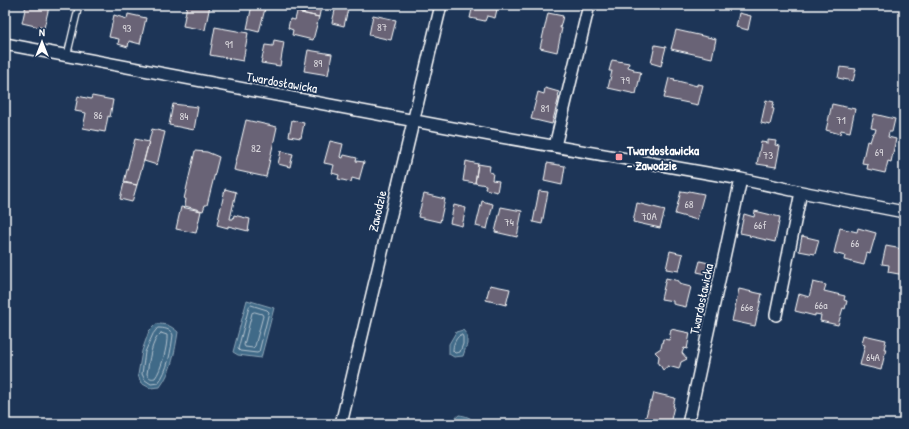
<svg xmlns="http://www.w3.org/2000/svg" width="909" height="429" viewBox="0 0 909 429" font-family="'Patrick Hand',sans-serif">
<style>
.water{fill:#416a88;stroke:#8da6b8}
.lines{fill:none;stroke-linecap:round;stroke-linejoin:round}
.shore{stroke:#b3c3cf;stroke-width:1}
.building{fill:#696476;stroke:#fff}
.lane-casing{stroke:#fff;stroke-width:8}
.street-casing{stroke:#fff;stroke-width:14}
.lane{stroke:#1d3557;stroke-width:5.5}
.street{stroke:#1d3557;stroke-width:11}
.poi-dot{fill:#ff9aa2;stroke:#1d3557;stroke-width:1.5}
.labels{text-anchor:middle;dominant-baseline:central;stroke-width:3.5;stroke-linejoin:round;paint-order:stroke}
.number-label{font-size:11px;fill:#dad8dd}
.street-label{font-size:13px;fill:#fff;stroke:#1d3557}
.poi-label{font-size:13px;font-weight:bold;fill:#fff;stroke:#1d3557;text-anchor:start}
</style>
<rect width="100%" height="100%" fill="#1d3557"/>
<filter id="ink" filterUnits="userSpaceOnUse"><feTurbulence type="fractalNoise" baseFrequency=".025" numOctaves="2"/><feDisplacementMap in="SourceGraphic" scale="8" xChannelSelector="R" yChannelSelector="G"/><feConvolveMatrix kernelMatrix="1 2 1 2 8 2 1 2 1" color-interpolation-filters="sRGB"/></filter>
<g filter="url(#ink)">
<path class="water" d="M247,300L274,308L261,358L238,355L233,352Z
M156,324C166,324 170,325 178,332C175,351 172,371 160,387L150,388L141,383L138,375L142,351L149,331Z
M463,330L467,335V344L463,356L454,357L449,354V344L456,332Z
M459,415C466,416 471,417 475,424H452V421Z"/>
<g class="lines">
<path class="shore" d="M251,305L267,310L269,312L259,352L257,353L240,351L238,349L249,307Z
M255,312L262,314L263,316L255,346L253,348L245,347L244,345L252,313Z
M158,328C164,328 171,329 173,335C171,350 168,371 158,383L151,384L145,380L142,374L145,352L153,334Z
M161,333L167,335C168,345 161,371 155,378C151,379 149,378 147,374C149,362 151,340 161,333Z
M460,335H462L463,337V344L460,352L455,353L453,351C453,345 455,339 460,335Z"/>
</g>
<path class="building" d="M26,5H42L49,7L44,28L22,23Z
M187,5H210L205,30L183,26Z
M252,5H266L259,32L247,29Z
M299,5H312L321,7L319,17L297,12Z
M339,5H349L344,26L332,23L336,6L338,7Z
M473,5H498L495,18L487,16L485,21L470,18Z
M297,12L319,17L313,40L292,35L293,30L288,28L290,19L295,20Z
M548,13L563,16L560,28H562L557,52L540,48Z
M739,13L751,16L748,30L736,27Z
M128,14L146,18L140,44L129,41L128,47L118,44L119,39L109,37L114,15L127,19Z
M373,15L396,20L391,40L369,35Z
M215,27L248,33L243,61L210,55Z
M676,30L716,39L712,58L671,49Z
M274,40L284,42L280,66L261,63L265,45L273,46Z
M655,45L666,47L661,66L651,63Z
M308,50L332,54L328,75L304,71Z
M612,60L629,63L628,67L634,69V71L641,72L636,94L608,88L612,71H609Z
M840,67L856,69L853,81L838,78Z
M669,78L675,79L674,80L697,86V84L703,85L698,105L664,98Z
M545,88L559,92L558,97H559L552,124L531,119L538,92L544,94Z
M78,96L91,99L92,96L113,100L110,117L108,116L105,132L83,128L86,113L75,111Z
M766,100L774,102L772,108L774,109L770,125L761,123Z
M173,104L198,107L194,130L169,125Z
M832,104L855,109L850,132L841,130L840,134L826,130Z
M874,114L895,119L892,132H889L888,137L896,139L891,162L888,161L885,173L867,169L868,164L862,163L867,141L870,142L873,133H875L876,129L871,128Z
M246,120L277,127L266,177L234,170Z
M292,120L304,123L301,138L289,136Z
M152,129L165,132L157,165L144,161Z
M135,139L149,142L137,185L124,182Z
M768,140L776,141L775,145L780,146L776,167L757,164L761,142L768,143Z
M330,141L343,144L340,157L343,158L344,155L357,158L356,161L364,162L359,180L352,178L351,182L338,179L339,175L332,173L334,165L324,163Z
M195,151L207,152L219,157L207,205H205L203,211L185,206L186,199H184Z
M281,151L293,154L290,167L278,164Z
M466,161L478,164L475,183L463,181Z
M547,163L565,166L562,185L544,181Z
M478,164L490,166L489,172L493,173L492,180L499,181L497,192L485,189L486,185L475,183Z
M124,183L137,185L132,202L120,199Z
M225,189L236,192L230,219H233L234,215L250,219L248,231L228,226V228L217,225Z
M539,191L548,192L542,224L533,222Z
M681,191L688,192L689,191L704,194L697,220L675,214Z
M424,194L445,199L440,222L418,217Z
M482,201L493,204L487,229L476,226Z
M637,203L665,210L660,228L633,222Z
M454,205L466,208L462,226L450,223Z
M181,207L201,211L196,233L176,229Z
M501,207L522,211L517,237L495,232Z
M755,211L780,217L775,242L749,236L750,235L740,233L744,214L754,217Z
M840,228L857,232L858,228L876,233L870,254L867,253L864,265L844,260L845,256L834,253Z
M802,236L819,240L815,254L799,251Z
M886,246L902,249V252H904V275L888,272L889,265L882,264Z
M670,251L683,254L679,271L666,269Z
M700,261L713,264L711,275L697,272Z
M666,278L679,281V284L691,287L686,307L673,304V301L661,299Z
M813,282L826,285L824,291L845,296L844,300L847,301L845,309L843,308L838,325L820,321L821,315L815,314V316L795,311L799,294L809,297Z
M490,285L510,289L506,305L486,300Z
M739,289L762,294L755,326L732,321Z
M671,329L690,333L687,349L684,348L682,353L687,359L681,362L679,369L668,366L663,370L660,365L658,364L659,356L655,352L661,348L663,339L669,340Z
M864,335L886,340L884,349H886L881,370L860,365L865,345L862,344Z
M654,393L675,398L673,406H674L670,424H644L650,401H652Z
M904,410V424H901Z"/>
<g class="lines">
<defs>
<path id="lane" d="M67,56L79,5"/>
<path id="street" d="M5,44L490,135L741,179L801,192L904,212
M555,146L589,5
M776,315L801,192
M341,424L441,5
M688,424L741,179"/>
</defs>
<use href="#lane" class="lane-casing"/>
<use href="#street" class="street-casing"/>
<use href="#lane" class="lane"/>
<use href="#street" class="street"/>
</g>
</g>
<rect class="poi-dot" x="615" y="153" width="8" height="8" rx="2"/>
<g class="labels">
<g class="number-label">
<text x="382" y="27">87</text>
<text x="127" y="28">93</text>
<text x="229" y="44">91</text>
<text x="318" y="63">89</text>
<text x="625" y="80">79</text>
<text x="545" y="108">81</text>
<text x="98" y="115">86</text>
<text x="184" y="116">84</text>
<text x="841" y="120">71</text>
<text x="256" y="148">82</text>
<text x="879" y="152">69</text>
<text x="768" y="155">73</text>
<text x="689" y="204">68</text>
<text x="649" y="216">70A</text>
<text x="509" y="222">74</text>
<text x="760" y="225">66f</text>
<text x="855" y="243">66</text>
<text x="821" y="305">66a</text>
<text x="747" y="307">66e</text>
<text x="873" y="357">64A</text>
</g>
<g class="street-label">
<text transform="translate(282 82) rotate(10)">Twardosławicka</text>
<text transform="translate(377 211) rotate(-77)">Zawodzie</text>
<text transform="translate(701 299) rotate(-78)">Twardosławicka</text>
</g>
<g class="poi-label">
<text x="627" y="150">Twardosławicka<tspan x="627" dy="15">- Zawodzie</tspan></text>
</g>
</g>
<rect width="909" height="429" fill="none" stroke="#1d3557" stroke-width="20"/>
<rect x="10" y="10" width="889" height="409" fill="none" stroke="#fff" stroke-width="1.5" filter="url(#ink)"/>
<g transform="translate(42 42)" stroke="#1d3557" stroke-width="3" paint-order="stroke">
<path d="M0-3L7 15L0 10L-7 15Z" fill="#ffffff"/>
<text y="-6" font-size="11" font-weight="bold" text-anchor="middle" fill="#ffffff">N</text>
</g>
</svg>
